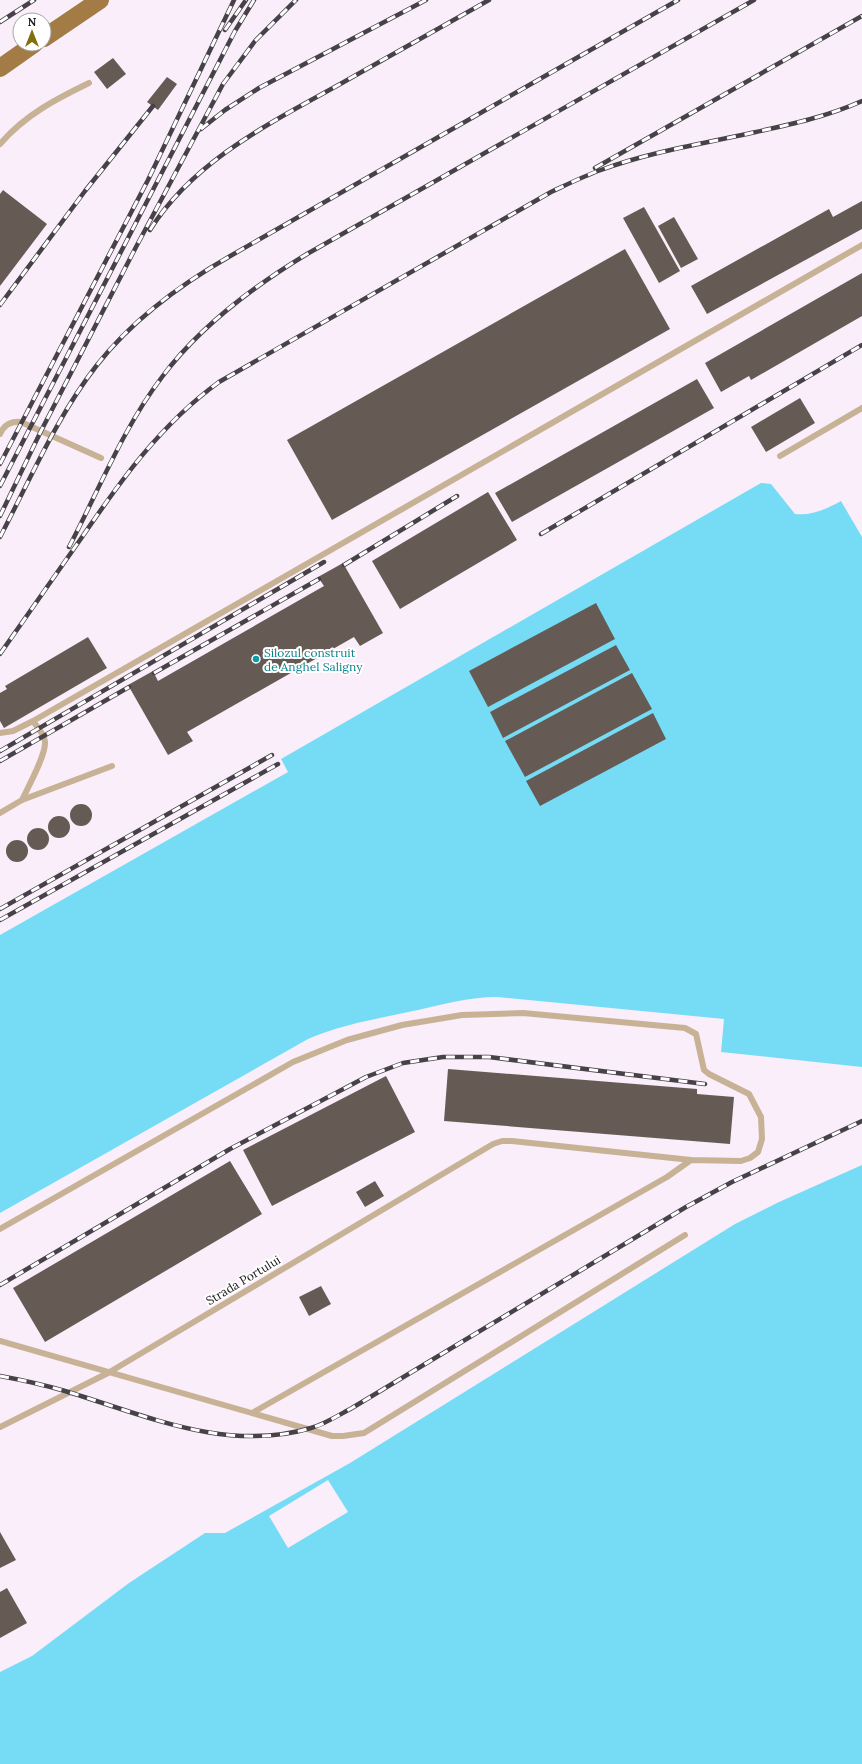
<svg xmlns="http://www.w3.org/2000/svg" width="862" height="1764" viewBox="0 0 862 1764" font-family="Lora,serif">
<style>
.water{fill:#76dcf6}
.pier{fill:#f9eef9}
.building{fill:#665b54}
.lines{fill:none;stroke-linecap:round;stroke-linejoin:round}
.service{stroke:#c8b296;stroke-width:6}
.primary{stroke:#a37b45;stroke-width:18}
.rail-casing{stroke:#474247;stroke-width:4.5}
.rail{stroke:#fff;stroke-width:3;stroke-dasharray:9;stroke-linecap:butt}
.culture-dot{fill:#0f9aa8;stroke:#fff;stroke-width:1.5}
.labels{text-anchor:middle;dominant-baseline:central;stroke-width:4;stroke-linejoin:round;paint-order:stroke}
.culture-label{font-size:12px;fill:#0d838f;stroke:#fff;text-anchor:start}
.street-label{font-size:12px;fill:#1b181b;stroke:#fff}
</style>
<rect width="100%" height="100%" fill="#f9eef9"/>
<path class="water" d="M761,483L771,484L795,514C811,516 827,509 841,501L862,537V1067L721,1052L724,1019L497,997C470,997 444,1004 418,1010C381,1018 343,1024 308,1039L0,1213V935L288,772L281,759Z
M862,1165V1764H0V1672L32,1656L129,1583L205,1533H225L350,1463L735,1224L779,1202Z"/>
<path class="pier" d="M328,1480L348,1512L288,1548L269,1516Z"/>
<path class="building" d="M113,58L126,74L107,89L94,72Z
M167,77L177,84L158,110L147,102Z
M3,190L47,224L0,286V194Z
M862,201V229L707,314L691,286L829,209L833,217Z
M644,207L680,271L659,283L623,218Z
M674,217L698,259L681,268L658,226Z
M625,249L670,329L332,520L287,440Z
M862,273V316L751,380L749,376L721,392L705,363Z
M697,379L714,408L512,522L495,493Z
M800,398L815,423L766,452L751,427Z
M488,492L517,540L400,609L372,561Z
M343,563L383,633L360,646L354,637L187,732L193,741L168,755L128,685L153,671L158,681L324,586L318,577Z
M596,603L615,639L488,707L469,671Z
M88,637L107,668L4,728L0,721V693L7,689L5,686Z
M616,645L630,670L503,738L490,712Z
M632,673L652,709L525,777L505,741Z
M653,713L666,739L540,806L526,781Z
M70 815a11 11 0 1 1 22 0a11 11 0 1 1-22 0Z
M48 827a11 11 0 1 1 22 0a11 11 0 1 1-22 0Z
M27 839a11 11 0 1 1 22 0a11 11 0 1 1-22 0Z
M6 851a11 11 0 1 1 22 0a11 11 0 1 1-22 0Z
M448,1069L697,1089V1094L734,1097L730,1144L444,1121Z
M386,1076L415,1132L272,1206L243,1150Z
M230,1161L262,1214L45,1342L13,1288Z
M375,1181L384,1196L365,1207L356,1192Z
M321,1286L331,1304L309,1316L299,1297Z
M0,1532L16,1560L0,1568Z
M7,1588L27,1623L0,1638V1592Z"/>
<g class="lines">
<path class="service" d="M0,144C25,115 56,99 89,83
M0,434C4,425 11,421 21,422L101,458
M780,456L862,408
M33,721L862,245
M0,733L13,731L33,721C37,727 45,735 45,742C46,755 28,787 22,800
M0,813L22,800L112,766
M0,1229L293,1062L347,1040L402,1025L462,1015L523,1013L685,1028L696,1034L704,1070L709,1074L749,1094L761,1117L762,1139L758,1152L750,1158L741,1161L691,1160L667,1177L252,1413
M0,1341L332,1436H343L364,1433L685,1235
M0,1427L108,1373L493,1144L502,1141H512L691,1160"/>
<path class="primary" d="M44,38L100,0
M0,68L34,44"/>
<defs>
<path id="rail" d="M0,22L34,0
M225,30L246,0
M201,129L225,110L259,88L426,0
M595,168L862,16
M150,230C194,160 272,122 342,83C391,55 440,28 489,0
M0,305L85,191L153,106
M0,464L148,180L234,0
M0,486L235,31L254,0
M0,516L41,431L136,247L223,84L255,41L296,0
M541,534L862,345
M0,537C30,480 57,416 97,365C133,319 181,284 232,255L678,0
M69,547C99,490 123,428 162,377C200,326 254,286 307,254L754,0
M344,565L457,496
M0,654C27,616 53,578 80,540C121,480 160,425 219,382L551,192C568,184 584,176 601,170C647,153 695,145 742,135C783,126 824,118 862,101
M154,673L319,579
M0,751L324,562
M0,761L129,687
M0,909L272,755
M0,920L278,764
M0,1285L230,1149L366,1077L403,1063L443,1057H489L705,1084
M0,1376C22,1380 44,1385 65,1391C145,1415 226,1453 311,1428C325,1424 339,1415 352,1408L686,1207L732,1182L862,1121"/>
</defs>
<use href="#rail" class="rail-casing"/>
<use href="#rail" class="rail"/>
</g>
<circle class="culture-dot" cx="256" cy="659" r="4"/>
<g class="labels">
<g class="culture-label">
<text x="264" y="652">Silozul construit<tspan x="264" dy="14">de Anghel Saligny</tspan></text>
</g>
<g class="street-label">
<text transform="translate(243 1280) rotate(-31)">Strada Portului</text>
</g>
</g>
<g transform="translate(32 32)"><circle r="19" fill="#ffffff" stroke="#a4a3a4"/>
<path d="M0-3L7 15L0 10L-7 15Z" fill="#7f6f0e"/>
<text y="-6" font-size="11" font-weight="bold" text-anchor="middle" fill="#1b181b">N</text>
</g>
</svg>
